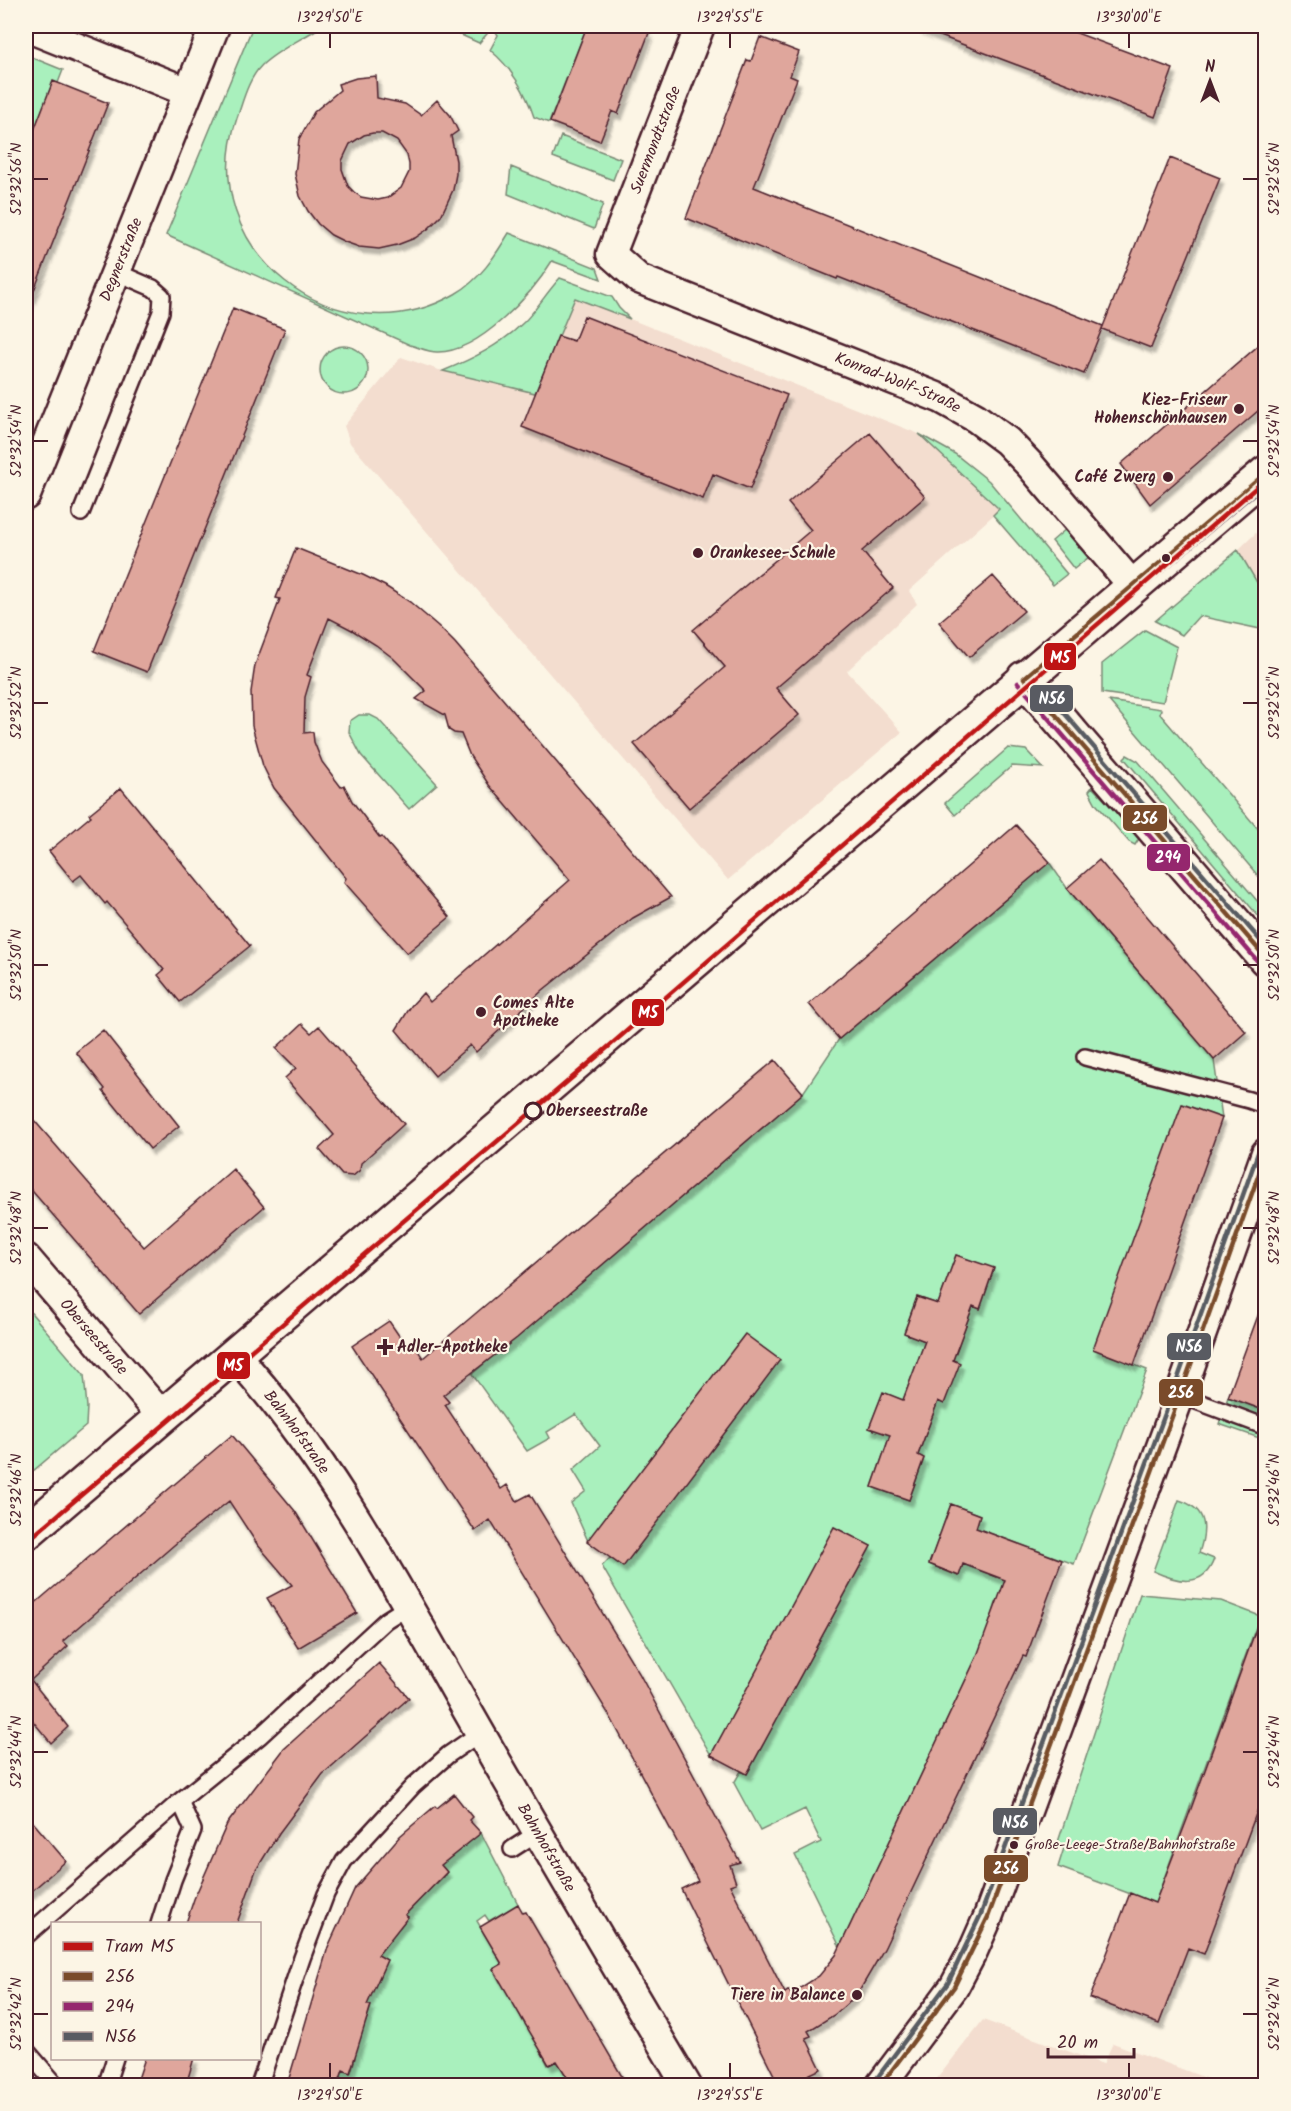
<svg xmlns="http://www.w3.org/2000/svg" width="1291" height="2111" viewBox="0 0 1291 2111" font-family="Kalam,sans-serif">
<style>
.built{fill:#f3ddcf}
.green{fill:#a9f0bd;stroke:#7a8874;stroke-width:1.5;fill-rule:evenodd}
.building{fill:#dfa69c;stroke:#4a1f2b;stroke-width:1.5;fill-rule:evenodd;filter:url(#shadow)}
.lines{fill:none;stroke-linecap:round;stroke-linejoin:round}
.lane-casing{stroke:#4a1f2b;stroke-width:20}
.street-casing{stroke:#4a1f2b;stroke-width:33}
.secondary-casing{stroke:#4a1f2b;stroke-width:38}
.lane{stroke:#fcf5e5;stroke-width:15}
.street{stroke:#fcf5e5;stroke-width:28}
.secondary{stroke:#fcf5e5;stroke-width:33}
.bus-1-casing{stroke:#fcf5e5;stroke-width:9}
.bus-2-casing{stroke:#fcf5e5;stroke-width:9}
.bus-3-casing{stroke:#fcf5e5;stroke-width:9}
.bus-1{stroke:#7a4b2a;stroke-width:4.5}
.bus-2{stroke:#95276e;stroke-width:4.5}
.bus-3{stroke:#595b62;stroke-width:4.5}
.tram-1-casing{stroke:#fcf5e5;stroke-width:9}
.tram-1{stroke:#be1414;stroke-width:4.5}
.ticks{fill:none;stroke:#4a1f2b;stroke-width:2}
.poi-dot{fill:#4a1f2b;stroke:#fcf5e5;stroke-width:2}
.stop-dot{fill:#fcf5e5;stroke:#4a1f2b;stroke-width:3}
.labels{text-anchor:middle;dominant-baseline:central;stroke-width:4.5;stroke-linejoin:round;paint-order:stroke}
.bus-label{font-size:14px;fill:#4a1f2b;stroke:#fcf5e5;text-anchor:start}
.street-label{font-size:16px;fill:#4a1f2b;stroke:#fcf5e5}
.poi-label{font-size:16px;font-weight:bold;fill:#4a1f2b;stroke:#fcf5e5;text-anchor:end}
.stop-label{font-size:16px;font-weight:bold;fill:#4a1f2b;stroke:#fcf5e5;text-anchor:start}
.line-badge{stroke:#fcf5e5;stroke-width:2}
.badge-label{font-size:16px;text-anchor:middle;font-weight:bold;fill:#fff}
.neatline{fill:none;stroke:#4a1f2b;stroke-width:2}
.ticks-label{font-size:15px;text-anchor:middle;fill:#4a1f2b}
</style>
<defs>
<filter id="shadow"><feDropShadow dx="3.5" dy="6" stdDeviation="1.5" flood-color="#0004"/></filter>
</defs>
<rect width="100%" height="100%" fill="#fcf5e5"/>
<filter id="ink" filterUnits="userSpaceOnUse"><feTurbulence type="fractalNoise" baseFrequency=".0167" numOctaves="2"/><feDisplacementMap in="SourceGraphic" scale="12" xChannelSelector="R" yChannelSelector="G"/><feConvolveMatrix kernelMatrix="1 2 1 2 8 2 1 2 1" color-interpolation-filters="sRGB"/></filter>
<g filter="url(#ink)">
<path class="built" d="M557,290L919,434L999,510L909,591L917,604L847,671L902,732L728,880L350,443L344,426L401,357L439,370L514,387Z
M1257,532L1265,538V596L1238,550Z
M983,2020L1103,2064L1113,2043L1224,2085H932Z"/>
<path class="green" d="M253,26H312L319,28C300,40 278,50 262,65C248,79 243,101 237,118C192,250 337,362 455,294C480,280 495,256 509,233L597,268L601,279L552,261C532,294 479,353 437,352C428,352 418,347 410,345L166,235Z
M441,26H587L549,123L534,117C526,92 510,66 490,50L498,35L493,27L479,43Z
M26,55L63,70L58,83L53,82L26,151Z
M561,136L621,159L613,180L553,157Z
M511,167L603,204L594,229L508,194Z
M560,278L612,297L619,308L630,319L575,298L535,393L443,371C472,359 501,345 524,322C537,309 547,292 560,278Z
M320 370a24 24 0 1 1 48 0a24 24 0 1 1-48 0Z
M919,434L955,454L989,481L1067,574L1053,585L993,515L999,509Z
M1067,528L1089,557L1074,569L1052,541Z
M1238,550L1265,596V630L1199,616L1182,635L1155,621Z
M1145,630L1177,647L1163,702L1102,693V664Z
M1109,701L1161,709L1160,714L1265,837V884Z
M359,715H370L378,719L437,784L409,809L361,755L349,732L350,721Z
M1008,748L1026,750L1043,768L1012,766L955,815L945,803Z
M1127,755L1138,761L1265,910V924L1124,758Z
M1092,787L1140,837L1135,845L1129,842L1096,804L1089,791Z
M1049,862L1067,888L1214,1060L1222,1118L1183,1104L1094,1349L1147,1370L1074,1564L976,1528L980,1515L951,1504L929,1564L958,1576L963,1564L1010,1582L996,1603L984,1641L840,1947L795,1855L821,1842L805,1809L760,1831L734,1783L741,1771L747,1774L871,1546L834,1527L711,1755L602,1566L610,1558L622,1566L745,1334L588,1541L571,1503L586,1491L573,1470L600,1446L576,1414L547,1432L550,1438L527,1451L472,1374L803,1093L839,1039ZM956,1255L994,1269L980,1309L973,1306L953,1360L944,1404L938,1401L918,1455L924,1458L909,1500L872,1487L890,1435L869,1428L883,1393L903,1400L925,1341L904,1332L917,1297L938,1304Z
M27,1308L84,1375L87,1407L86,1426L26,1477Z
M1228,1397L1265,1411V1440L1219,1424Z
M1179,1500C1208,1509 1207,1529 1199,1553L1214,1559C1204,1589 1177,1582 1153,1571Z
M1140,1594L1221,1601L1260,1616L1155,1903L1058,1867L1064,1848L1057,1845Z
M481,1833L518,1904L489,1921L485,1915L477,1921L502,1964L493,1969L500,1982L509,1977L518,2011L524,2023L533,2019L549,2046L541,2051L548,2065L557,2061L572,2085L338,2086L343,2070L351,2072L355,2058L347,2055L366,2021L371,2006L362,2004L387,1960L378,1955L392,1924L400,1927L408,1917L402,1913L431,1878L437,1883L447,1873L441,1865Z"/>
<path class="building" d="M587,26H647L644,31L649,33L618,114L612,111L600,141L550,122Z
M920,26H1058L1173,69L1155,117L919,28Z
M760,37L799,52L790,76L797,79L754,187L1103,326L1084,374L838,277L837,279L686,218L747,60L751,61Z
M376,76L377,98L405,104L421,115L437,100L450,115L458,131L451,136L456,161V174L453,190L441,216L428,229L415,238L397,245L379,249L359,247L345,242L331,235L318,224L308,211L300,196L295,174L299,139L314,112L340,90L338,84L356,78ZM373,133H382L397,141L407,155L409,164V172L401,188L387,198L378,200L361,197L354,192L348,186L342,169V161L350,144L364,135Z
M53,81L108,103L27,308L26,151Z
M1170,158L1220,178L1151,348L1102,329Z
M233,308L285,329L147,672L94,651Z
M584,316L787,395L750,489L713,474L703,499L522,427L558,336L574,341Z
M1266,339V404L1150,504L1121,464Z
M870,433L925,497L862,551L893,588L776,688L799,715L689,808L634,744L725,667L693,630L811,530L788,503Z
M296,548L363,575L385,586L410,602L438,626L455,643L525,725L671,897L633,918L543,990L476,1052L470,1045L435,1076L396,1030L411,1006L423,993L430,1002L570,880L489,785L470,756L461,734L454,733L449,730L445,715L416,699L426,691L393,658L376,645L352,630L329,618L307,675L311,677L305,697L304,733L313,732L314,742L322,762L341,787L344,785L352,801L380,838L382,837L450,917L407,953L344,882L346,878L274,788L263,766L252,726L251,692L255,665L280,599L276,598Z
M993,576L1024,611L969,657L939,622Z
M121,788L250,946L180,1002L158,975L164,970L107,902L105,904L81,875L73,881L49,851L91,816L89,814Z
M1016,825L1050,862L839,1039L809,1004Z
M1099,860L1246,1032L1214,1060L1067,888Z
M302,1024L311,1033L319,1026L404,1124L361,1163L360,1170L353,1176L342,1175L319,1149L334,1135L285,1078L296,1068L276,1048Z
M103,1030L179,1126L150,1149L103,1091L105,1089L76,1052Z
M775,1060L803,1093L517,1338L443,1395L449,1402L445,1405L501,1489L507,1485L517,1501L530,1494L639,1673L740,1862L730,1865L736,1883L730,1885L785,1993L789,1990L791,1994L819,1976L836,1955L977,1656L1005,1580L963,1564L959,1576L929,1564L951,1504L980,1515L976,1528L1062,1560L1026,1657L1023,1656L884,1949L857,1995L834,2015L808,2031L811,2036L806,2038L821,2069L787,2085H779L681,1889L698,1881L611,1718L490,1520L475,1531L352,1346L389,1321L408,1349L414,1345L423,1358Z
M1182,1104L1222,1118L1134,1365L1093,1349Z
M26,1111L144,1247L233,1169L264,1207L139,1314L26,1184Z
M956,1255L994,1268L980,1309L973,1306L953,1360L960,1363L944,1404L938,1401L918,1455L924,1458L909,1500L872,1487L890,1435L869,1428L883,1392L903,1400L925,1341L904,1333L917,1297L938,1304Z
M1263,1302H1266V1411L1228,1397Z
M745,1334L780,1360L623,1567L587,1541Z
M232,1435L295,1511L357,1613L298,1648L267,1598L292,1585L257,1544L229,1501L181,1539L63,1641L68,1646L31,1680L68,1727L51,1743L26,1713V1611Z
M834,1527L871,1546L747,1774L711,1755Z
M1263,1610L1266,1611V1787L1204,1954L1188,1948L1159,2024L1090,1998L1130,1893L1155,1903L1188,1817Z
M379,1663L409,1698L323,1774L279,1833L256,1870L237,1923H186L194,1899L227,1824L284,1749Z
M454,1794L472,1817L469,1820L481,1833L441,1865L447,1872L405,1915L408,1917L378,1955L387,1960L367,2005H371L350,2073L343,2070L338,2085H287L328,1947L355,1888L400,1836L435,1806L437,1808Z
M26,1814L66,1861L26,1896Z
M518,1904L523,1913L526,1912L627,2085H572L557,2061L549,2065L493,1969L502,1964L480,1927Z
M145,2058H194L186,2085H136Z"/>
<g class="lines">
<defs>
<path id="lane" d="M81,513L161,312L162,296L153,288L116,272
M1085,1057L1249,1100L1266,1106
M1180,1395L1266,1427
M512,1849L537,1833
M159,1924L173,1880L193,1830L180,1801L260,1736L386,1620L408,1606
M26,1936L180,1801
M26,2050L57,2086
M106,2086L115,2058
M259,2086L302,1958L326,1894L344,1861L413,1786L448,1755L480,1733"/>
<g id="street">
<path id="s1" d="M700,26L611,254L639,279L942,399L976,418L1007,441L1030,465L1133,586"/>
<path d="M26,27L188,92"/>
<path id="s2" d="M26,495L215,26"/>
<path id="s3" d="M26,1258L162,1416"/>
<path id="s4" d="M235,1355C330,1459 398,1589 467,1710C539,1836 613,1961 687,2086"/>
<path d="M880,2086L954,1987L973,1951L988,1917L1180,1395L1266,1153"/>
</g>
<path id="secondary" d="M1024,678L1266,959
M26,1533L1266,473"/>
</defs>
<use href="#lane" class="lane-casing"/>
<use href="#street" class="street-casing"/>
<use href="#secondary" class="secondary-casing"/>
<use href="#lane" class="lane"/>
<use href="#street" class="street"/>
<use href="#secondary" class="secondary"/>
<defs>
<path id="bus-1" d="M1024,678L1266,958
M1024,678L1266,473
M880,2086L954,1987L988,1917L1180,1395L1266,1154"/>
<path id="bus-2" d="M1018,683L1260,964
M1029,684L1266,483"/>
<path id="bus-3" d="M1266,483L1035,679L1266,947
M874,2082L948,1983L981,1914L1173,1392L1259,1150"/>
</defs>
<use href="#bus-1" class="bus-1-casing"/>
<use href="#bus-2" class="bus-2-casing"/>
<use href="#bus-3" class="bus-3-casing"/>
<use href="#bus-1" class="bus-1"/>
<use href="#bus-2" class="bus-2"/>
<use href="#bus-3" class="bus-3"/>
<defs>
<path id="tram-1" d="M26,1542L607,1048L1266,479"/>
</defs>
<use href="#tram-1" class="tram-1-casing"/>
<use href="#tram-1" class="tram-1"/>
</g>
</g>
<path class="ticks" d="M330,33V48M730,33V48M1129,33V48M33,179H48M1243,179H1258M33,441H48M1243,441H1258M33,703H48M1243,703H1258M33,965H48M1243,965H1258M33,1228H48M1243,1228H1258M33,1490H48M1243,1490H1258M33,1752H48M1243,1752H1258M33,2014H48M1243,2014H1258M330,2063V2078M730,2063V2078M1129,2063V2078"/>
<g class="poi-dot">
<circle cx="1239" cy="409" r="6"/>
<circle cx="1168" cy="477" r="6"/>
<circle cx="698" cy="553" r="6"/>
<circle cx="1166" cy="558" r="5"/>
<circle cx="481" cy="1012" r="6"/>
<path d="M382 1338h6v6h6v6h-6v6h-6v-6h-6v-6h6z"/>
<circle cx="1014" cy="1845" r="5"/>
<circle cx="857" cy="1995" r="6"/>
</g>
<circle class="stop-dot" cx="533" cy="1111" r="8"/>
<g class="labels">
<g class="bus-label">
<text x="1025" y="1845">Große-Leege-Straße/Bahnhofstraße</text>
</g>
<g class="street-label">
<text transform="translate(656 140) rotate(-69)">Suermondtstraße</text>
<text stroke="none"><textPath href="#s2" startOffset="254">Degnerstraße</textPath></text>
<text stroke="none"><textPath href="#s1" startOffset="561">Konrad-Wolf-Straße</textPath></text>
<text stroke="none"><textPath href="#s3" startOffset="104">Oberseestraße</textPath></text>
<text stroke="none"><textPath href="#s4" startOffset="99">Bahnhofstraße</textPath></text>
<text stroke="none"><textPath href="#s4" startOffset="584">Bahnhofstraße</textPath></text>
</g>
<g class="poi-label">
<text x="1227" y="400">Kiez-Friseur<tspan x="1227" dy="18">Hohenschönhausen</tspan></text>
<text x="1156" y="477">Café Zwerg</text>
<text x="710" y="553" text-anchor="start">Orankesee-Schule</text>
<text x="493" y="1003" text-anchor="start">Comes Alte<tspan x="493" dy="18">Apotheke</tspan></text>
<text x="397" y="1347" text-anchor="start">Adler-Apotheke</text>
<text x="845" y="1995">Tiere in Balance</text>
</g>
<g class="stop-label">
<text x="546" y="1111">Oberseestraße</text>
</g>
</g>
<g class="line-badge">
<rect x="1043" y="642" width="34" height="29" rx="6" fill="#be1414"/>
<rect x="1029" y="684" width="45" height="29" rx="6" fill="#595b62"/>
<rect x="1122" y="804" width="46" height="28" rx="6" fill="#7a4b2a"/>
<rect x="1146" y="843" width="45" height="29" rx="6" fill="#95276e"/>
<rect x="631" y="998" width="34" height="29" rx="6" fill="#be1414"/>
<rect x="1166" y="1332" width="46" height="29" rx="6" fill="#595b62"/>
<rect x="216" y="1351" width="35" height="29" rx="6" fill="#be1414"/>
<rect x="1158" y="1378" width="46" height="29" rx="6" fill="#7a4b2a"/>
<rect x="992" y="1807" width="46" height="29" rx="6" fill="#595b62"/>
<rect x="983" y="1854" width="46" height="29" rx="6" fill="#7a4b2a"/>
</g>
<g class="badge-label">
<text x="1060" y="663">M5</text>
<text x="1052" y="704">N56</text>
<text x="1145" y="824">256</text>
<text x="1168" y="863">294</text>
<text x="648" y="1018">M5</text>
<text x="1189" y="1352">N56</text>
<text x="233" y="1371">M5</text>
<text x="1181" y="1398">256</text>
<text x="1015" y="1828">N56</text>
<text x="1006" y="1874">256</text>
</g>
<rect width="1291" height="2111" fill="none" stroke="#fcf5e5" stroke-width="66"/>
<rect x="51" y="1922" width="210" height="138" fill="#fcf5e5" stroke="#b59f9b" stroke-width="1.5"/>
<rect x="63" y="1942" width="30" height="9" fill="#be1414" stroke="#b59f9b" stroke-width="1.5"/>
<text x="105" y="1952" font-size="18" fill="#4a1f2b">Tram M5</text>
<rect x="63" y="1972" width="30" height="9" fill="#7a4b2a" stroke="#b59f9b" stroke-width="1.5"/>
<text x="105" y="1982" font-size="18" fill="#4a1f2b">256</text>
<rect x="63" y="2002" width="30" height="9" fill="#95276e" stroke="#b59f9b" stroke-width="1.5"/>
<text x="105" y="2012" font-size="18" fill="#4a1f2b">294</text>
<rect x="63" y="2032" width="30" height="9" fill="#595b62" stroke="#b59f9b" stroke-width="1.5"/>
<text x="105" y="2042" font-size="18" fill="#4a1f2b">N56</text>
<g transform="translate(1210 81)" stroke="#fcf5e5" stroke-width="4.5" paint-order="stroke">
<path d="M0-4.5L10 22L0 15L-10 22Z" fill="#4a1f2b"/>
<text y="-9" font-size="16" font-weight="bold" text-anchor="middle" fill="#4a1f2b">N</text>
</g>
<path d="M1048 2048v9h86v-9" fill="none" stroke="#4a1f2b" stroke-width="3"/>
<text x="1057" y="2048" font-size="18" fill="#4a1f2b" stroke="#fcf5e5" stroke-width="4.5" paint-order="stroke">20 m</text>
<rect x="33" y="33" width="1225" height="2045" class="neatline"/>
<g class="ticks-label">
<text x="330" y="22">13°29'50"E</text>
<text x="730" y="22">13°29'55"E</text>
<text x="1129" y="22">13°30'00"E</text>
<text transform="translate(16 179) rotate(-90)" y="5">52°32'56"N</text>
<text transform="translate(1274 179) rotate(-90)" y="5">52°32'56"N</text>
<text transform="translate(16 441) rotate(-90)" y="5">52°32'54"N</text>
<text transform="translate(1274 441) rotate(-90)" y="5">52°32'54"N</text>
<text transform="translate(16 703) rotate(-90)" y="5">52°32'52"N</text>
<text transform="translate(1274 703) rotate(-90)" y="5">52°32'52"N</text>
<text transform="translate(16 965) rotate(-90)" y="5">52°32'50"N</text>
<text transform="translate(1274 965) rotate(-90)" y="5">52°32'50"N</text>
<text transform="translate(16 1228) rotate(-90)" y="5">52°32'48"N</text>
<text transform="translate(1274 1228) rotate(-90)" y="5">52°32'48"N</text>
<text transform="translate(16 1490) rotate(-90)" y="5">52°32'46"N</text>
<text transform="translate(1274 1490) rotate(-90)" y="5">52°32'46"N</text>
<text transform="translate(16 1752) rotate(-90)" y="5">52°32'44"N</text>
<text transform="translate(1274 1752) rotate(-90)" y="5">52°32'44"N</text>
<text transform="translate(16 2014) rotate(-90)" y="5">52°32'42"N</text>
<text transform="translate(1274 2014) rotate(-90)" y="5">52°32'42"N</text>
<text x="330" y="2100">13°29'50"E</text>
<text x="730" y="2100">13°29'55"E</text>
<text x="1129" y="2100">13°30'00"E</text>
</g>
</svg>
